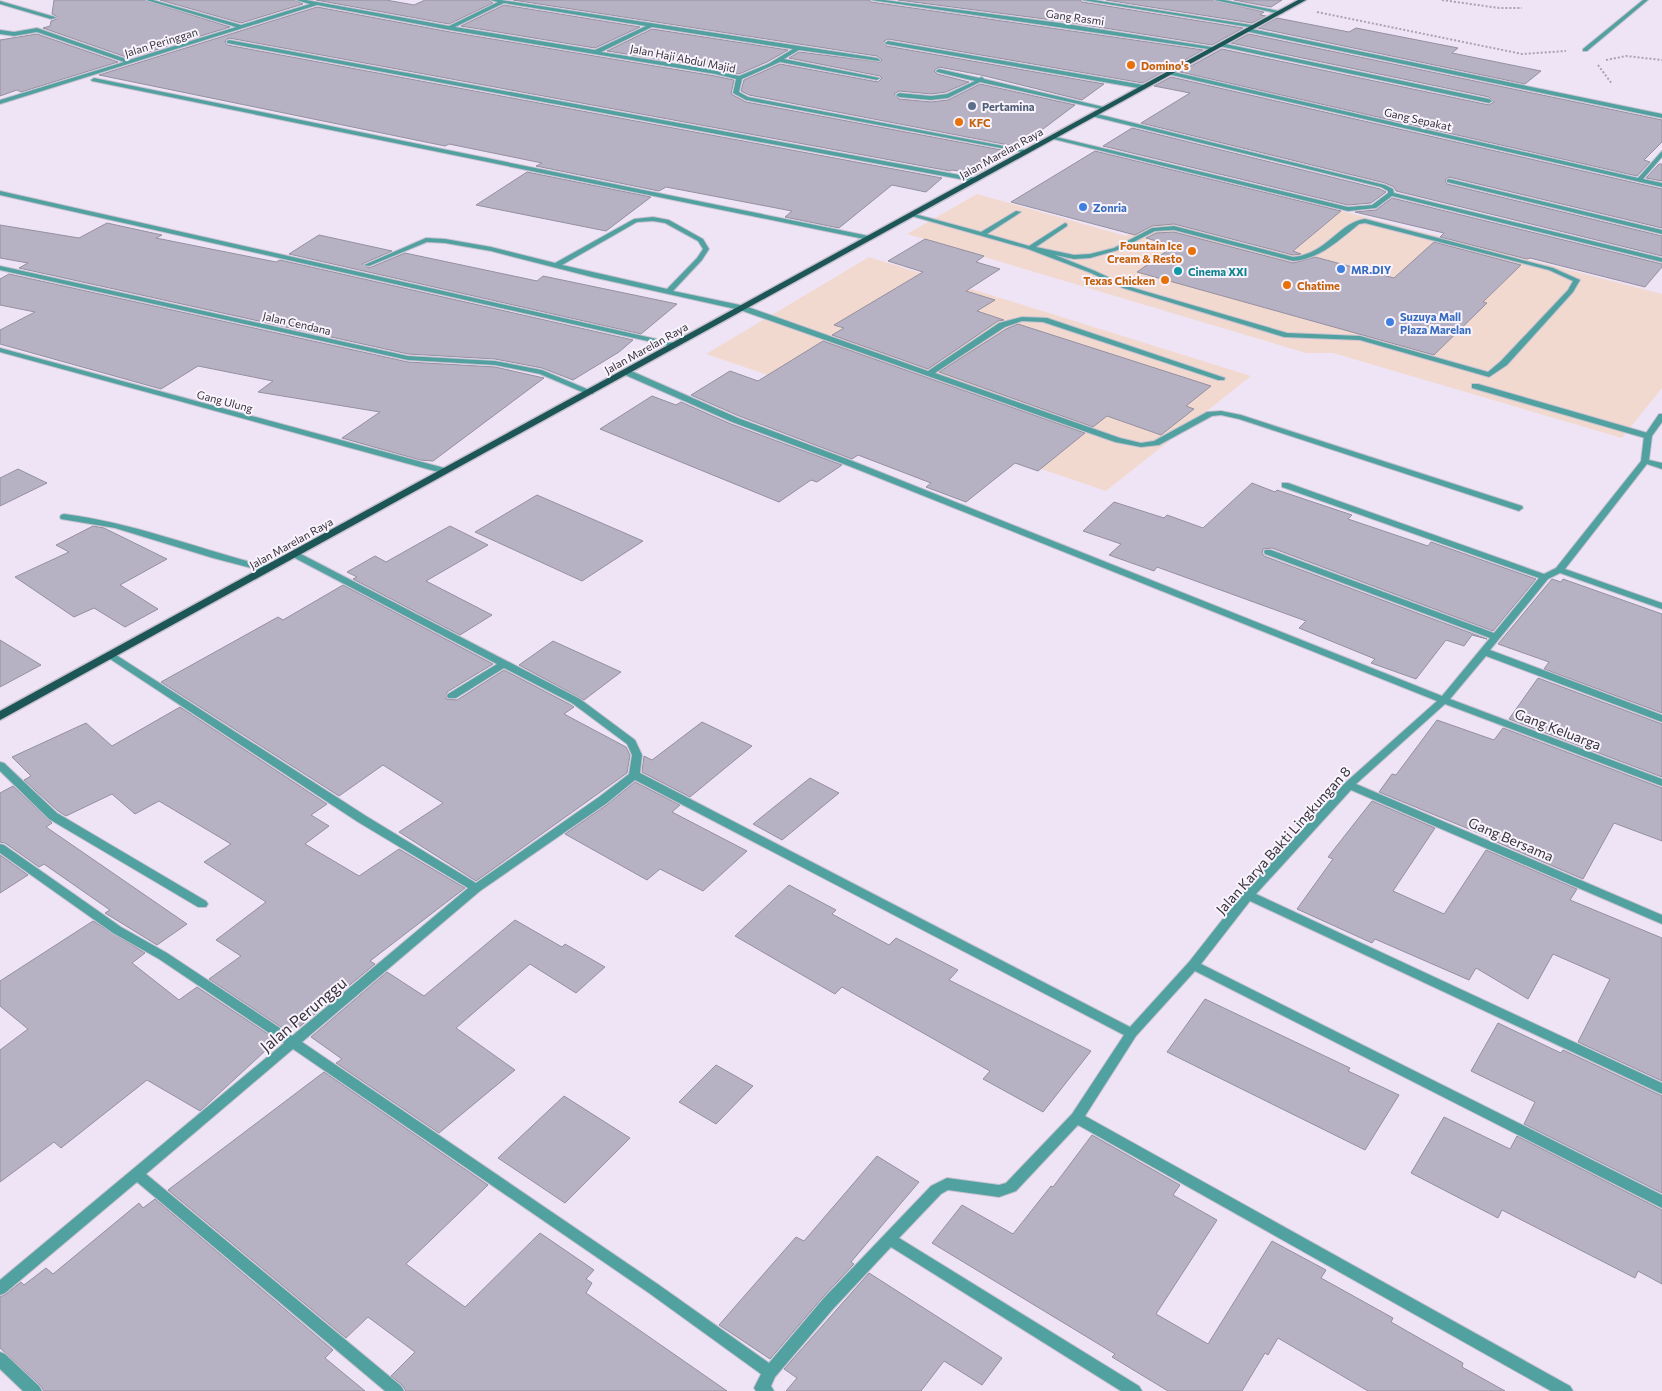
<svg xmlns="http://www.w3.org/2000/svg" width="1662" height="1391" viewBox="0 0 1662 1391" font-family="Commissioner,sans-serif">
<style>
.commercial{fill:#f2d9d0}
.building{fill:#b6b2c3;stroke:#9590a1}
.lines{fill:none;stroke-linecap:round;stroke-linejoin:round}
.lane-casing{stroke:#c9c1d0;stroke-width:2}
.street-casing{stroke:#c9c1d0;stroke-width:2}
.primary-casing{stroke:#c9c1d0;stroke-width:3}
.path{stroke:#aaa2af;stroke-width:2;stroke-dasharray:2 2;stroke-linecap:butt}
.lane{fill:#52a1a1;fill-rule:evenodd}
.street{fill:#52a1a1;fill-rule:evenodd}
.primary{fill:#1c5656;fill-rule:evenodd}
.food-dot{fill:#e8710a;stroke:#f9f3fd;stroke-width:2}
.service-dot{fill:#5c6f8a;stroke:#f9f3fd;stroke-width:2}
.shop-dot{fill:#3f7fe0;stroke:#f9f3fd;stroke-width:2}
.culture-dot{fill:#0f9aa8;stroke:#f9f3fd;stroke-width:2}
.labels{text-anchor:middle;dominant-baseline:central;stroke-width:4;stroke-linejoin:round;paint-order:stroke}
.far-street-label{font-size:11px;fill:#37333a;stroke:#f9f3fd}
.far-food-label{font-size:11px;font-weight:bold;fill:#c56008;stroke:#f9f3fd;text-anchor:start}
.far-service-label{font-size:11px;font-weight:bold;fill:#4e5e75;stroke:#f9f3fd;text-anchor:start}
.far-shop-label{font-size:11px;font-weight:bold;fill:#366cbe;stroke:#f9f3fd;text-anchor:start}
.far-culture-label{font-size:11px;font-weight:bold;fill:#0d838f;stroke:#f9f3fd;text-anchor:start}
.street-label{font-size:14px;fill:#37333a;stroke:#f9f3fd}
.near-street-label{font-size:16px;fill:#37333a;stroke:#f9f3fd}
</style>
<rect width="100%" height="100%" fill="#eee4f5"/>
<path class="commercial" d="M977,194L1126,236L1153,218L1260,248L1318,205L1662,294V388L1622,438L1333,353H1306L907,234Z
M869,257L1251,376L1106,491L706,354Z"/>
<path class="building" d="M54,0H144L230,27L129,58L43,28L50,26L51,21L57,19L56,16L52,14Z
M160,0H294L303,4L241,23Z
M316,0H386L414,5L425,0H488L493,3L449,24Z
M513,0H869L871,2L1203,50L1143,83L888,39L884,41L886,46L1104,84L1082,100L981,75L939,67L934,71L937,74L969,82L946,92L931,94L899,91L894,94L899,99L931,102L948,100L980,84L1075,105L1019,147L749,95L741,91L744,80L780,64L878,82L882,78L880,76L789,58L799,52L880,62L882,60L877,56Z
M898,0H1080L1082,2L1243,28L1212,45L1060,21Z
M1106,0H1212L1264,12L1260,15L1266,16L1252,23Z
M1234,0H1282L1271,7Z
M504,5L640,27L595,48L461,26Z
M317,7L450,32L715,76L734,80L731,94L746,102L1012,152L976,174L952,170L950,171L229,38L225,41L227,45L942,178L926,192L892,185L839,228L785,217L792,211L666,187L659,191L536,166L542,163L449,144L445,146L99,75Z
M1277,18L1349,32L1356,28L1458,48L1452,53L1541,71L1525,84L1258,28Z
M652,29L788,50L767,62L739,74L715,68L607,51Z
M37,34L118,62L21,92L17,90L0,96V40Z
M1249,34L1662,120V142L1644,160L1650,162L1637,176L1180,72L1222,49L1489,105L1494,102L1489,97L1231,43Z
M1171,77L1662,189V228L1449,177L1445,180L1447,184L1662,236V256L1396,191L1394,187L1385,183L1141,123L1190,93L1154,86Z
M1132,128L1380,189L1386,192L1371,203L1348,205L1103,146Z
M1095,151L1341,211L1293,251L1301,254L1293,255L1174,224L1152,226L1135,235L1011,202Z
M1659,164H1662V181L1646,178Z
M527,172L651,197L606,231L476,205Z
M1392,198L1662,264V267L1645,287L1530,258L1527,259L1440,237L1444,233L1355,212L1376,210Z
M107,223L162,235L156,238L276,262L280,260L633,340L619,352L573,380L542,368L495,359L408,354L19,268L28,263L0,258V225L79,238Z
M1174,232L1293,263L1315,257L1394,278L1434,242L1521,265L1483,302L1487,303L1434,355L1137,272L1174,246L1146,238L1156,233Z
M319,235L392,251L362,264L369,268L405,253L537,281L543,276L677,304L641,334L289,254Z
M925,239L984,256L976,262L1000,269L966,291L995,300L977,311L1004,320L998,321L928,369L832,335L844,328L834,325L923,272L888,261Z
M9,274L408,362L495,367L544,378L433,461L420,460L342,438L380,412L258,392L273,381L198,366L161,389L0,344V330L35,312L0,305V279Z
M1018,324L1211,386L1186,406L1194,409L1161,435L1107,416L1093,427L939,372L1006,329Z
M823,341L1085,433L1038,471L1015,463L966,502L926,487L931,483L858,455L852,459L739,416L691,395L730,371L758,381Z
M652,396L676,405L681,402L731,424L842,465L817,482L811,480L779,502L600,429Z
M18,469L47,483L0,506V478Z
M1252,483L1275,492L1277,490L1352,515L1348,519L1428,546L1431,542L1536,579L1493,631L1272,548L1263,549L1262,553L1264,556L1487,639L1472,635L1464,646L1446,640L1416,679L1371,663L1375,659L1299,628L1306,621L1157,567L1154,571L1109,555L1121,544L1083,531L1114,502L1164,518L1167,515L1203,528Z
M537,495L643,541L582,581L475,532Z
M93,526L104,528L167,559L120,585L158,609L125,627L94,608L74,617L15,577L69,552L56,545Z
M450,526L488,545L426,581L492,615L460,635L353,579L357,577L347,572L375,556L386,562Z
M1552,579L1561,582L1563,579L1662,614V713L1544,669L1549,662L1498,644Z
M343,585L493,664L447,692L446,699L457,700L504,670L571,705L574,707L564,714L626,747L630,755L627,773L476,881L399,832L443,803L383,765L339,796L161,682L278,617L283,620Z
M0,640L41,665L0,687Z
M553,641L621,672L584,700L519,665Z
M1538,678L1662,724V777L1509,719Z
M180,707L327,804L311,815L329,826L305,844L359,876L399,849L465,888L370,961L375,964L298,1028L294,1025L287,1031L209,979L241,956L216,940L266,902L204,862L231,844L159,801L135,814L112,794L66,816L58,811L24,780L31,776L12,757L86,723L112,746Z
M1437,720L1494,740L1503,728L1662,788V841L1614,823L1583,879L1492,840L1493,839L1379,792L1392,774L1396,775Z
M702,722L752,746L690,797L642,772L644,756L652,760Z
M810,778L839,793L782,840L753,824Z
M635,782L680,805L672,812L747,851L703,891L660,869L647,880L565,834L608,804Z
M13,786L52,823L46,827L187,924L157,945L105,913L110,910L44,864L39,867L5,843L0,842V793Z
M1372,801L1435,828L1393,891L1444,914L1486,850L1577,889L1570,900L1662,938V1081L1578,1042L1610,979L1553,954L1528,999L1476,968L1469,980L1375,939L1372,943L1297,909L1333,859L1328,857Z
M0,855L28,875L0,893Z
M789,885L836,910L832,914L889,945L896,938L958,970L949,980L1091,1051L1043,1112L983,1079L990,1071L842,987L835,994L735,936Z
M515,920L562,947L565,944L605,967L576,993L530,964L456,1028L515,1070L439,1133L336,1063L342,1059L311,1037L387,972L424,996Z
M93,921L145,953L132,963L179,1000L197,987L277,1040L200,1111L147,1080L61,1148L54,1142L0,1182V1050L28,1029L0,1006V981Z
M1205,999L1350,1068L1348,1071L1399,1095L1365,1150L1167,1052Z
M1498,1023L1561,1053L1563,1050L1662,1096V1193L1524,1124L1535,1102L1471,1071Z
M716,1065L753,1086L716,1124L679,1102Z
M324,1072L488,1185L406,1264L465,1307L540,1233L594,1270L586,1279L592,1283L586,1293L727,1391H406L402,1385L391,1376L415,1352L368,1317L346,1338L168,1190Z
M564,1096L630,1138L565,1203L498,1158Z
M1444,1117L1510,1149L1517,1136L1662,1210V1284L1638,1271L1635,1278L1502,1210L1498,1218L1411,1173Z
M1092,1135L1180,1185L1173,1195L1217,1220L1156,1314L1208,1344L1272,1241L1326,1270L1321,1278L1393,1318L1391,1322L1463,1363L1462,1367L1505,1391H1368L1278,1338L1268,1355L1265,1353L1242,1391H1168L1112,1357L1115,1354L932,1243L962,1205L1013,1234L1051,1186L1053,1187Z
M877,1156L919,1182L851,1262L854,1264L822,1298L770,1359L719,1325L796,1237L804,1241Z
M155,1199L333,1350L325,1358L365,1391H44L40,1385L0,1348V1297L6,1294L21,1282L24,1285L46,1268L53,1274L139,1203L143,1208Z
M869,1273L1002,1358L982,1385L944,1361L921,1391H786L797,1378L784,1369Z"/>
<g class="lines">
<defs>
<path id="lane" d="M1016,211L1021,212L987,234L1029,246L1065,223L1067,224V226L1036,247L1074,255L1090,254L1114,248L1152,228L1174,226L1293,257C1327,254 1339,222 1365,219L1553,268L1580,280L1573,292L1507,365L1489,377L1360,340L1284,337L1123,288L1091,273L1028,249L908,215L911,213L981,232ZM1365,223L1549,270L1573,281L1568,290L1501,361L1488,372L1360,336L1287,333L1127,286L1095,271L1055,255L1074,259L1090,258L1118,250L1155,231L1174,230L1293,261C1320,259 1339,240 1359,224Z
M653,217L669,220L703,239L709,249L702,260L673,291L745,306L928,371L999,323L1022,317L1047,318L1225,378L1224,380H1218L1043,322L1022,321L1005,327L935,373L1120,438L1141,443L1154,441L1207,412L1221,411L1241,415L1522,506L1523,508L1519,511L1516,510L1239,419L1221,415L1212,416L1159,445L1141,447L1115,442L740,310L592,277L491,251L445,243L427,242L369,266L364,265L426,238L445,239L491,247L555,263L634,219ZM653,221L665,223L698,241L703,249L697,258L667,289L562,265L637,222Z
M1472,384H1478L1651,434L1652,436L1648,438H1645L1472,388Z
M64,514C135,523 201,550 270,567L272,569L267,572L213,558L115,528L61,519L60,517L61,515Z
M0,762L4,763L57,813L206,901L208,904L206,907H198L49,819L0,771Z"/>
<path id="street" d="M146,0H153L241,25L310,4L296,0H306L449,26L498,2L490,0H501L877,58L880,60L879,61L799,50L784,59L880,78L877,80L780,62L742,79L739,92L748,97L1030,151L1027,153L746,100L733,93L736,79L715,74L450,30L317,5L0,104V100L124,62L37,32L14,36L0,34V30L14,32L37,28L129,60L236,27ZM504,3L646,26L595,50L455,27ZM652,27L793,49L768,64L739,76L715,70L601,52Z
M871,0H884L1060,23L1218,48L1215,50Z
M1082,0H1094L1258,26L1255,28Z
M1214,0H1224L1284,12L1281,14Z
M1643,0H1648L1587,51H1583V49Z
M0,1L55,17L56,18L51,19L0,4Z
M1247,28L1662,114V118L1245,31Z
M229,40L976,178L979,180L976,182L227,43V41Z
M888,41L1144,85L1147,87L1144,89L886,44L885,43Z
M1221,43L1489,99L1492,101L1489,103L1219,46L1218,45Z
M939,69L979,78L982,77L984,79L1108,108L1105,110L980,82L948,98L931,100L899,97L896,95L899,93L931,96L947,94L975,81L937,72L936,71Z
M1169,71L1638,178L1662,151V157L1643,179L1662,183V187L1167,74L1166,73Z
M94,78L869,236L872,238L869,240L92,81L91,80Z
M1093,113L1385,185L1393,189L1394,193L1662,258V262L1392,196L1376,208L1348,211L1049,138L1052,136L1348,207L1372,205L1388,193V191L1381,187L1091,116V114Z
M1449,179L1662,230V234L1447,182V180Z
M0,191L674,343L678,345L674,347L0,195Z
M0,266L408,356L495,361L542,370L594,392L593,394H587L540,374L495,365L408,360L0,270Z
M0,348L448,469L449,471L445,474L442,473L0,352Z
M623,370H629L738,418L855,462L1442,696L1490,638L1265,554L1264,552L1265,550H1271L1494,633L1539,578L1282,487V483H1288L1544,574L1556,568L1641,461L1644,436L1659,414H1662V422L1652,436L1649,460L1662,463V469L1647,464L1565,569L1662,603V609L1560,573L1548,579L1490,650L1662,715V722L1486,656L1450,699L1662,779V786L1445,704L1356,784L1662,915V924L1351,790L1256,894L1662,1083V1094L1250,901L1201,964L1662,1195V1208L1195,971L1136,1036L1085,1116L1570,1386L1573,1391H1551L1078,1125L1016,1191L999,1197L948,1190L941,1194L899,1238L1139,1386L1142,1391H1121L891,1247L833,1309L775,1377L771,1386L774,1391H756L754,1388L761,1374L649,1293L293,1049L146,1174L401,1386L404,1391H385L137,1182L5,1293L0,1295V1280L284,1043L159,959L113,933L0,853V844L4,845L121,927L167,953L292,1036L468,888L358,822L107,657L105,655L107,653H113L366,816L476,883L599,797L629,774L632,755L627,744L572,703L504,668L456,698H448L447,696L448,694L497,664L291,556L290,554L291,552H297L580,699L635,740L642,755L640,773L1130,1027L1189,962L1244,892L1345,783L1437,701L849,466L732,422L623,374ZM635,780L1124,1035L1072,1114L1006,1183L999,1185L947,1178L931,1186L823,1299L769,1363L659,1285L302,1042L480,891L607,803Z
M0,1352L5,1354L39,1386L42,1391H23L0,1369Z"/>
<path id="primary" d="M1298,0H1306L0,720V711Z"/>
</defs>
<use href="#lane" class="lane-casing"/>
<use href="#street" class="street-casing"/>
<use href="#primary" class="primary-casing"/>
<path class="path" d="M1442,0L1499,8H1522
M1317,12L1522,54L1566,51
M1606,60L1626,56L1662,60
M1598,65L1612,84"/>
<use href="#lane" class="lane"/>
<use href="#street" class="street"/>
<use href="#primary" class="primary"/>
</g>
<g class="food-dot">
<circle cx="1131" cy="65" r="5"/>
<circle cx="959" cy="122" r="5"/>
<circle cx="1192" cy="251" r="5"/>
<circle cx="1165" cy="280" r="5"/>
<circle cx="1287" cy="285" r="5"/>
</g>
<circle class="service-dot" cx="972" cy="106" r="5"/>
<g class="shop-dot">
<circle cx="1083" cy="207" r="5"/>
<circle cx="1341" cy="269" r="5"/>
<circle cx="1390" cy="322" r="5"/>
</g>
<circle class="culture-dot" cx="1178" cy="271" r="5"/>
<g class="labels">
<g class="far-street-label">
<text transform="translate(1075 17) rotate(8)">Gang Rasmi</text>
<text transform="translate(161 42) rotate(-17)">Jalan Peringgan</text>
<text transform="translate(683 58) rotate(11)">Jalan Haji Abdul Majid</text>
<text transform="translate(1418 119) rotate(13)">Gang Sepakat</text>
<text transform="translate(1001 153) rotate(-29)">Jalan Marelan Raya</text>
<text transform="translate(297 323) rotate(13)">Jalan Cendana</text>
<text transform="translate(646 348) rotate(-29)">Jalan Marelan Raya</text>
<text transform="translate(225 401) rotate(15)">Gang Ulung</text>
<text transform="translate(291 543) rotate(-29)">Jalan Marelan Raya</text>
</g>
<g class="far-food-label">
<text x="1141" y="65">Domino's</text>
<text x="969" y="122">KFC</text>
<text x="1182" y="245" text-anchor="end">Fountain Ice<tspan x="1182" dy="13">Cream &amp; Resto</tspan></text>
<text x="1155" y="280" text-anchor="end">Texas Chicken</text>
<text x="1297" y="285">Chatime</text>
</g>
<g class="far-service-label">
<text x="982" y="106">Pertamina</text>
</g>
<g class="far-shop-label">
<text x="1093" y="207">Zonria</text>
<text x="1351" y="269">MR.DIY</text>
<text x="1400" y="316">Suzuya Mall<tspan x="1400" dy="13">Plaza Marelan</tspan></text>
</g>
<g class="far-culture-label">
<text x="1188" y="271">Cinema XXI</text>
</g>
<g class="street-label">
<text transform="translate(1558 729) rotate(21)">Gang Keluarga</text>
<text transform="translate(1511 839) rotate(23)">Gang Bersama</text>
<text transform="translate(1283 840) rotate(-48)">Jalan Karya Bakti Lingkungan 8</text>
</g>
<g class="near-street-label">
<text transform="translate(303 1014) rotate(-40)">Jalan Perunggu</text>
</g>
</g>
</svg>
